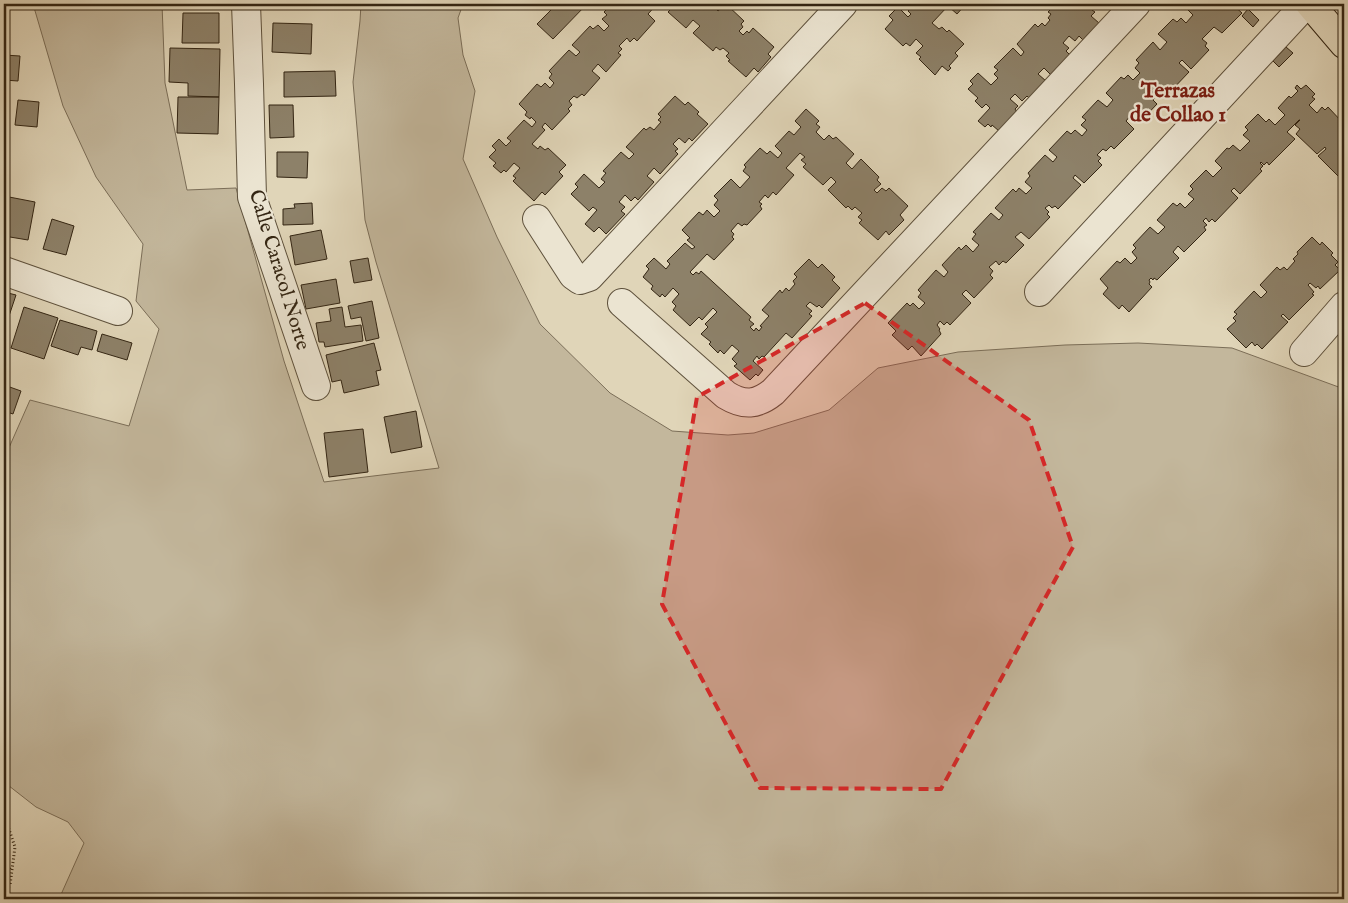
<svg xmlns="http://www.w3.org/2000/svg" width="1348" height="903" viewBox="0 0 1348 903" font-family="'IM FELL English',serif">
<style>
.green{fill:#c3b79c;stroke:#7b6e58}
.building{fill:#8d8169;stroke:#332513}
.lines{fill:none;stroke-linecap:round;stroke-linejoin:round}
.minor-casing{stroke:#5e513c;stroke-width:30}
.major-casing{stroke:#332513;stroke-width:30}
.path{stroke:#332513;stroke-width:3;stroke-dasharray:1 2.5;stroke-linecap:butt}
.minor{stroke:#ebe4d1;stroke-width:28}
.major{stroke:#e0d5b8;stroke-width:28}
.marked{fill:#d62828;fill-opacity:0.2;stroke:#d62828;stroke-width:4;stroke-dasharray:10 6;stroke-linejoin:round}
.labels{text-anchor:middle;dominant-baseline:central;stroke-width:4.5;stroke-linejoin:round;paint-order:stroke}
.street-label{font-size:20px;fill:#332513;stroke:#ebe4d1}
.neighbourhood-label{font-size:21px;font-weight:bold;fill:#7a1f14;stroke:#ebe4d1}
</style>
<rect width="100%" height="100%" fill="#e0d5b8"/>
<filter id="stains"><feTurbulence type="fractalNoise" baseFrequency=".004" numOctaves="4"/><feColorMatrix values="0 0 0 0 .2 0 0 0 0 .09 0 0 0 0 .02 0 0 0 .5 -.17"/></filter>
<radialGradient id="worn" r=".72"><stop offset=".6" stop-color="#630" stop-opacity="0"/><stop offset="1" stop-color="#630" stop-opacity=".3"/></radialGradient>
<path class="green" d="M33,4H162L165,83L187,190L236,188L284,361L324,482L439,468L376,262L365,220L353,82L360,21L361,4H463L458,18L463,55L475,91L463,159L497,237L540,324L610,393L672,431L728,435L754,433L829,410L878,368L958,352L1065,345L1138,343L1232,348L1344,389V899H59L84,843L68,822L36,807L4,782V459L30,400L129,426L159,329L136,301L143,244L96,177L63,106Z"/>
<path class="building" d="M271,4H310V9H271Z
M557,4H587L553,39L537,24Z
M612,4H657L648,14L655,21L637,41L634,38L630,42L627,38L619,46L622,49L618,53L621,55L606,72L598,64L592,71L600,78L584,96L582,94L577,98L574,96L569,101L572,105L568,109L570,111L552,130L545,123L542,127L545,130L532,144L538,149L540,146L545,150L548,148L566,165L559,172L563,176L545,195L542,192L534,201L513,181L516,178L513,176L520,168L514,163L506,172L504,170L501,173L493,166L496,163L489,157L496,150L492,146L499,139L506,146L511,141L507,138L524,120L532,127L536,122L531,117L530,119L525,115L527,112L519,104L537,84L541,87L545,83L550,88L554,83L549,78L552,74L549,71L569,50L576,56L580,52L572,45L590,26L593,29L598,25L604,31L609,26L602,19L607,15L604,12Z
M667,4H711L718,11L726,4L744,21L741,24L743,27L739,31L743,35L747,31L749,33L753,28L774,47L768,54L771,57L758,72L754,68L746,77L728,61L730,60L726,56L729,53L723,48L720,50L716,47L713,51L693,33L700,26L693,20L686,28L668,12L670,10L665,6Z
M915,4H966L957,14L948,6L932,23L939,29L942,27L947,32L949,30L964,44L955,53L958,56L949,66L951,68L948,71L942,66L935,75L919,59L921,57L916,53L923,46L916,39L910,46L906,43L903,46L885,29L893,20L889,16L898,7L908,17L911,14L908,11Z
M1056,4H1098L1092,10L1095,12L1091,16L1099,23L1083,40L1079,36L1075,41L1069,36L1063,43L1069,48L1066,51L1070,55L1051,75L1044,68L1038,74L1046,81L1030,99L1027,96L1022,101L1015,94L1010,99L1018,106L1015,109L1017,112L999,131L992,125L991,127L988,124L985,127L978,121L990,108L986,104L982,108L975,101L978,98L968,89L973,84L970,81L978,73L991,85L998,78L994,74L998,70L994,67L1013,48L1021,56L1024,52L1017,44L1035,24L1038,27L1042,23L1045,26L1050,20L1048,18L1051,14L1048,12Z
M1099,4H1115L1112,7L1110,4L1105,9Z
M1189,4H1232L1242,13L1222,33L1214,27L1202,39L1207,43L1205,46L1209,50L1191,69L1182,60L1179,63L1189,72L1169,93L1166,90L1162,94L1156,88L1152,92L1156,96L1153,100L1157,104L1139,123L1131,115L1126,121L1134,129L1114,149L1111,146L1106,151L1103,149L1097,155L1101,158L1098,161L1102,165L1084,183L1075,175L1073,178L1081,185L1058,209L1055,206L1052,208L1049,205L1045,208L1049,212L1047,214L1050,217L1029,239L1021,232L1015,237L1024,245L1006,263L1003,261L999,265L996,261L989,267L993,271L990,275L993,278L974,298L966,290L962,294L971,303L950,325L947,322L944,325L940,321L937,325L940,329L939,330L941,334L921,356L912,346L908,350L892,335L896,331L888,323L907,303L910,306L913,303L919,309L925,303L918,297L921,293L918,290L936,270L944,277L948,272L942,265L959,247L961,250L966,245L973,252L979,245L972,239L976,234L973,232L991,213L999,220L1003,215L995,208L1013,189L1016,192L1019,188L1026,194L1032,188L1025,182L1030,176L1028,173L1045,155L1053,162L1057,157L1049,150L1067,131L1071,134L1075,130L1082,136L1087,130L1081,125L1086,120L1082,117L1098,100L1107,107L1113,100L1106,93L1121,77L1124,79L1128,75L1133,80L1140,73L1135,68L1139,63L1136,60L1153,42L1160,50L1167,42L1158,34L1173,19L1177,22L1181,18L1186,23L1193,15L1187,9L1191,5Z
M1248,9L1259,20L1253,27L1242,16Z
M183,13H219V43H182Z
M273,23L312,24L311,54L272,52Z
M1286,47L1293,53L1279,67L1273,61Z
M170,48L220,49L219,97L188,96V83L169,82Z
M4,55L20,56L18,81L4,80Z
M335,71L336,96L284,97V72Z
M1297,85L1301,89L1306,85L1315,94L1312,97L1315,99L1309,105L1317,113L1322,107L1325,110L1328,107L1343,123L1339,126L1341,128L1338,131L1344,137V178L1342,177L1341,179L1318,156L1326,149L1325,147L1317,154L1296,134L1300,129L1295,125L1300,120H1299L1287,132L1295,139L1269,165L1267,162L1264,165L1261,162L1260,163L1263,166L1260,169L1262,171L1240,194L1234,188L1231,191L1238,198L1215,222L1212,219L1209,222L1206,218L1203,221L1207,225L1204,227L1206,230L1184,252L1178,246L1173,252L1179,258L1157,280L1154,278L1153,280L1151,278L1149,280L1150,282L1149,284L1152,287L1129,312L1122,305L1119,309L1103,294L1108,288L1100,279L1117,261L1120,263L1125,258L1131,264L1137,258L1132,252L1136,248L1133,245L1150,227L1158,234L1165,227L1157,220L1173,203L1177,206L1180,203L1185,208L1194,199L1188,194L1193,189L1190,186L1206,170L1213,177L1222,168L1215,161L1227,148L1229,149L1233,145L1240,151L1250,141L1243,135L1248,130L1245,127L1258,114L1266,122L1269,119L1275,125L1285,115L1278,108L1289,96L1291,98L1298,91L1295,88Z
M675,96L685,105L688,102L699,112L697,114L708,124L692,141L689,138L685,143L679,138L673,144L678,149L675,151L678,154L660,174L654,168L647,176L654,182L638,200L635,197L631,201L625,195L619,202L625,207L621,211L625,214L606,234L599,227L594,232L585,224L597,210L593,207L589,211L571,194L578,187L575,184L584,174L599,188L605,182L601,179L606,173L603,171L621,152L629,159L634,154L626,147L644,128L646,130L650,127L654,130L661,122L658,120L661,117L658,114Z
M178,97H219L218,134L177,133Z
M18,100L39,102L37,127L15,125Z
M269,105H293L294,137L270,138Z
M806,109L819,121L816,124L820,127L816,132L824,140L829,135L833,139L836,137L854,154L846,163L852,169L861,159L879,177L877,180L881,184L874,190L877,193L882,188L886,191L889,188L908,206L900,215L904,220L889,235L886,231L878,240L859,223L862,220L858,217L862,213L855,207L852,210L848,206L846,208L828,190L836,182L831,177L823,185L803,167L806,164L801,160L805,157L800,153L786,168L794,175L776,195L773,192L768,198L765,195L759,202L762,204L760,206L762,209L747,225L744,224L742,226L738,223L731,231L734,234L732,237L734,239L714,260L707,254L690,272L693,275L696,272L699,274L701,271L751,317L749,320L754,324L750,327L754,331L756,328L759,331L762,327L760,326L769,316L762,310L780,290L782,293L786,288L789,291L795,284L793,281L797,277L794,274L809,259L818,268L822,264L835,277L832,280L840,288L822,308L819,305L817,307L810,302L806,306L812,311L809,314L812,316L792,338L786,333L764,357L762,356L759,359L757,356L753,361L763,370L758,376L756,374L750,380L734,366L737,364L732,359L739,351L732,345L724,354L720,350L718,353L709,344L711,342L701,334L708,327L705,324L717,312L713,308L702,320L699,317L690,326L673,310L676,306L672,302L679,294L673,288L665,297L662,294L660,297L651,289L653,286L643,277L649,269L646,266L654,258L666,269L670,264L667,261L685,243L692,249L695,247L687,240L690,238L682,230L699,212L703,215L707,210L714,217L720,211L714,205L718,200L714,196L731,179L740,188L750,177L743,171L746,167L744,165L760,148L767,154L770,151L778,158L782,153L775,146L789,131L794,135L801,127L795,121Z
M4,137L9,138L6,172L4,171Z
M277,152H308L307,178L277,177Z
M4,196L35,202L28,240L4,236Z
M312,203L313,224L283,225V209L295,208L294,204Z
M52,219L74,226L66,255L43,249Z
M321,230L327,259L295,265L290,236Z
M1312,237L1320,245L1322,242L1333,253L1331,255L1338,262L1335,265L1340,270L1320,289L1318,286L1316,288L1310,283L1308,285L1314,292L1312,294L1314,295L1289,320L1283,314L1281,316L1288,322L1262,349L1257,344L1255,346L1252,342L1246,348L1227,329L1236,321L1233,318L1237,314L1234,312L1254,291L1261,298L1267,292L1260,285L1277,267L1280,270L1284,267L1287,270L1295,261L1293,259L1298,254L1297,252Z
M368,258L372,280L354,283L350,261Z
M336,279L340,303L306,309L301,285Z
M4,292L16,295L6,325L4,324Z
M372,301L379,338L366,341L361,317L351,319L348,306Z
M24,307L58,318L44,359L11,348Z
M342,307L345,327L361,325L363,341L325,347L324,342H319L316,323L331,321L329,309Z
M60,320L97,331L92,350L81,347L78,355L51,346Z
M102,334L132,343L127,360L97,351Z
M374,343L381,370L376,371L379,385L344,393L341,380L332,382L326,355Z
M4,385L21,391L13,414L4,411Z
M416,411L422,447L391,453L384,417Z
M363,429L368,472L329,477L324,433Z"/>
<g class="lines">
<defs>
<path id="minor" d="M246,4L249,84L252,197L316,386
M537,219L573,275L580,280L589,277L843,4
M4,271L118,311
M1039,292L1306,4
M622,303L726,395C744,406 757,405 773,392L1136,4
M1304,352L1344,306"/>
<path id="major" d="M1310,4L1344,44"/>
</defs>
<use href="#minor" class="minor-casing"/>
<use href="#major" class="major-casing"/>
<path class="path" d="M4,815L15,847L10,885L4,893
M4,872L9,870L11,866"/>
<use href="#minor" class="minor"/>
<use href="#major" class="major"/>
</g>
<path class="marked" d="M865,303L1029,420L1073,547L941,789L760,788L662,604L697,397Z"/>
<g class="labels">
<g class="street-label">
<text transform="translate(279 270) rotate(73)">Calle Caracol Norte</text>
</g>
<g class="neighbourhood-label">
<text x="1178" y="91">Terrazas<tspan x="1178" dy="24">de Collao 1</tspan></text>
</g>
</g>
<rect width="1348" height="903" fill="none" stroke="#e0d5b8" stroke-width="20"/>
<rect x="5" y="5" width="1338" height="893" fill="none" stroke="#332513" stroke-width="2.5"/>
<rect x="10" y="10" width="1328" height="883" fill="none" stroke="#332513"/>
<rect width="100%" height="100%" filter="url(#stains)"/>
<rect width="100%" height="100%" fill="url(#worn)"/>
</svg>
